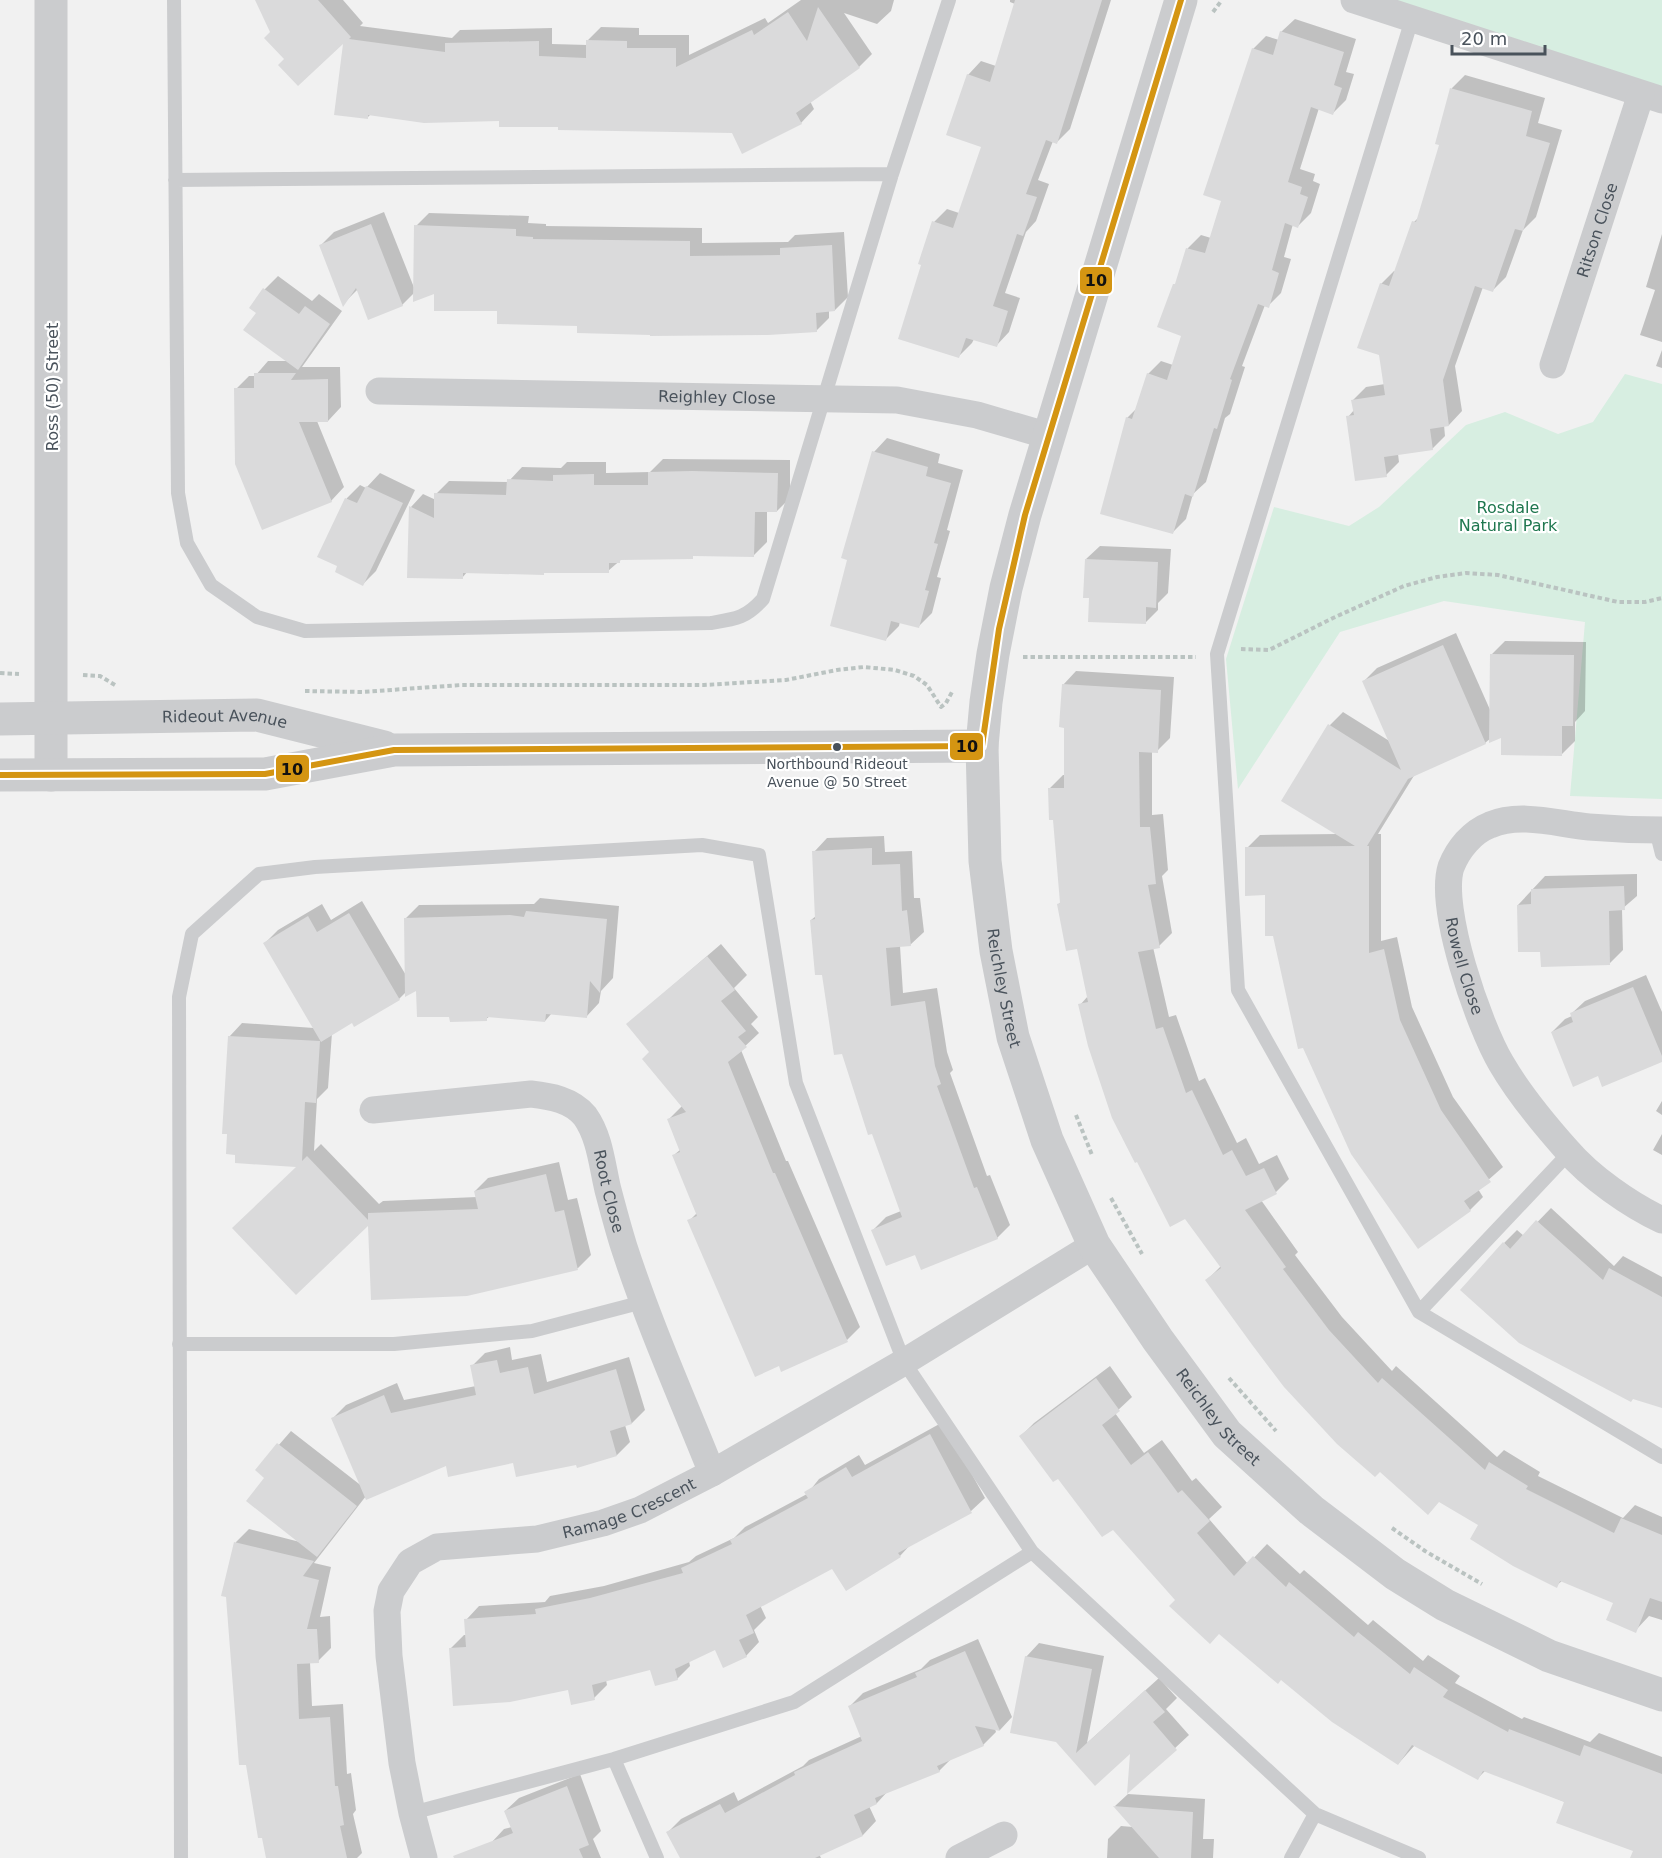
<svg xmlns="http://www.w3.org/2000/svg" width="1662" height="1858" viewBox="0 0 1662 1858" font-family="'DejaVu Sans',sans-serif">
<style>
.green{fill:#d7eee1}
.shadow{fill:#0003}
.building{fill:#dadadb}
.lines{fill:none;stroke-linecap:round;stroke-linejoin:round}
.path{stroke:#bac3c1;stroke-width:4;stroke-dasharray:4.5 3;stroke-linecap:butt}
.service{stroke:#cbccce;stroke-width:14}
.minor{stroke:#cbccce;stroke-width:27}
.tertiary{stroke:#cbccce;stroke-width:33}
.bus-1-casing{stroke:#fff;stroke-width:10}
.bus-1{stroke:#d49512;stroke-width:6}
.bus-dot{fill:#49525b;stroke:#fff;stroke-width:2}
.labels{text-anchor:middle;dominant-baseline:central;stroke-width:4.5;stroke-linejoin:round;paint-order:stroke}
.bus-label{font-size:14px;fill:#49525b;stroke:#fff}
.street-label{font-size:16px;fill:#49525b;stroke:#fff}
.park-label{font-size:16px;fill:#1f774f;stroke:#fff}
.line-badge{stroke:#fff;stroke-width:2}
.pale-badge-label{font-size:16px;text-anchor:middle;font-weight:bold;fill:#111}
</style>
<rect width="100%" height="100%" fill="#f1f1f1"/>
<path class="green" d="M1352,0H1662V100Z
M1625,374L1662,384V799L1570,796L1585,622L1444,601L1340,632L1238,789L1226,659L1274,507L1349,526L1379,507L1466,425L1505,412L1558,434L1593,422Z"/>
<path class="shadow" d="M257,0H343L363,23L360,26L452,38L460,30L552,28V44L588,45V40L601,27L639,28V35H689V55L765,18L768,23L801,0H894L891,11L877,24L844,13L872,54L859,67L810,101L814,109L801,123L732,131L559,126L500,119L371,114L367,118L345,40L286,59Z
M1010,0H1111L1070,129L1057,142L1053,141L1038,180L1049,184L1036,221L1026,232L1005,293L1020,298L1009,332L996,346L974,339L972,343L959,356L934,222L947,209L959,213L983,146L968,75L981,61L996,66L1015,4L1010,2Z
M1295,19L1356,39L1346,72L1354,74L1346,100L1333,113L1319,108L1300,169L1315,174L1313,181L1320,184L1311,213L1298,226L1293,224L1284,257L1291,259L1281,293L1268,306L1265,305L1242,366L1245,367L1230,414L1225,418L1206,482L1193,494L1186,519L1173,532L1127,418L1137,408L1148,374L1161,361L1173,365L1183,335L1177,282L1188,248L1201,235L1211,238L1223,200L1253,49L1266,36L1279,40L1281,32Z
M1465,75L1545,98L1538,123L1562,130L1536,217L1523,230L1506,277L1492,291L1483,287L1455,366L1462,411L1449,425H1444L1445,436L1432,449L1398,454L1399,462L1386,475L1348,417L1354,410L1353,400L1366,387L1385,384L1381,284L1394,271H1396L1414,222L1419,217L1441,144L1437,143L1452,88Z
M384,212L415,290L416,226L429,213L529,216L528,223L546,224V226L702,228V243L788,242L795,235L844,232L848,297L835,310H829V318L816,331L579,324L499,310L436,291L415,292L402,305L358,289L343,304L321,245L334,232Z
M1662,234V342L1640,335L1655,290L1646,287Z
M278,276L312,301L319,294L342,311L302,367H340L341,407L328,421H317L344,487L331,501L236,389L249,376H255L268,361H289L258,312L251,308L265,289Z
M1662,350V368L1656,366Z
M887,438L940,454L938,463L963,470L947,530L950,531L937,577L941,578L932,613L919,626L900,621L899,626L886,639L848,558L874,452Z
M663,459L790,460V498L777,511H767V542L754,555L695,554L692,557L623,558L608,571H468L462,578L411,507L423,494L436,500V494L449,481L508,482L522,467L561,468L567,462H606V473L650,472Z
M380,473L415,490L376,571L363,584L339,566L319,556L347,498L360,485L366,488Z
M1100,546L1171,549L1168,593L1158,603V610L1145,623L1086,559Z
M1456,633L1491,712L1492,654L1505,641L1586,642L1585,711L1575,722V741L1562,754L1503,735L1491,738L1485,743L1415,774L1378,834H1381V941L1397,937L1412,1007L1453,1097L1503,1167L1478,1189L1483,1197L1470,1210L1419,1247L1247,848L1260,835L1338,834L1330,725L1343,712L1391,742L1364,681L1377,668Z
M1076,671L1174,677L1170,738L1157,751H1152V815L1163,814L1168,870L1162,876L1172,933L1159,946L1153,947L1169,1017L1176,1015L1199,1081L1205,1078L1237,1143L1246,1138L1259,1164L1277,1155L1289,1179L1276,1192L1261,1200L1298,1252L1295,1255L1342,1317L1392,1371L1396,1366L1497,1457L1504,1450L1540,1472L1538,1476L1623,1518L1635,1505L1662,1517V1620L1649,1616L1635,1631L1615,1603L1563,1580L1556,1586L1480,1525L1207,1280L1221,1266L1185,1217L1080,1005L1088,996L1078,948L1059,904L1061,901L1055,819L1050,788L1063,775H1066L1063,685Z
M884,836L885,852L912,851L914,898H920L924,932L910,945L900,946L903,993L937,988L947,1052L953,1070L950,1073L987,1176L990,1175L1010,1225L997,1238L873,1230L886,1217L901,1211L823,973L811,920L816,916L814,852L827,838Z
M1637,874V896L1622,909L1623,950L1610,963L1542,950L1518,905L1545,876Z
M540,898L619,906L613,978L601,991L599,1003L586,1017L552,1013L545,1021L490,1016L486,1019L451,1015L418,988L407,991L399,999L352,1021L332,1033L328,1088L317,1099L314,1151L321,1144L379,1204L383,1201L477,1197L475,1191L488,1178L559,1162L568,1200L577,1198L591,1255L578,1268L467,1294L370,1222L298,1166L229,1037L242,1023L314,1028L265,943L278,930L322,904L331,920L362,901L407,977L406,918L419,905L534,904Z
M721,944L747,975L734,988L758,1017L751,1024L759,1033L741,1050L786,1161H788L860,1327L847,1340L689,1221L697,1213L674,1155L681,1149L669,1119L683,1105L651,1052L628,1024Z
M1646,975L1662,1012V1060L1599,1074L1552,1032L1565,1019L1572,1016L1571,1014L1585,1001Z
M1662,1101V1115L1656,1111Z
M1662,1134V1155L1653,1150Z
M1551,1208L1614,1266L1623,1256L1662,1277V1406L1504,1243L1517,1230L1524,1236Z
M510,1347L512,1360L541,1354L547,1382L629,1357L645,1410L632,1423L625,1425L630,1442L617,1455L577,1463L514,1462L447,1463L366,1496L314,1563L331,1567L320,1617L330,1616L331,1648L318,1661L310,1662L312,1706L343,1704L347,1774L351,1773L356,1810L353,1814L362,1853L357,1858H268L228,1596L223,1595L236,1542L249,1529L300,1542L266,1477L257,1470L291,1431L363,1487L333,1418L346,1405L397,1383L404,1400L476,1386L472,1366L485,1353Z
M1110,1366L1132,1397L1115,1413L1144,1453L1162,1440L1192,1481L1196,1478L1222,1507L1209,1519L1248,1564L1267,1544L1300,1574L1304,1570L1368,1625L1373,1620L1423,1661L1428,1655L1460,1676L1455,1683L1522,1719L1524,1717L1590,1742L1599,1733L1662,1757V1858H1632L1635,1850L1565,1802L1486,1770L1478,1778L1415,1745L1398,1764L1177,1600L1113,1528L1058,1477L1021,1436L1034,1423Z
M943,1422L985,1498L971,1511L912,1543L900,1556L833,1567L760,1605L766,1618L754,1630L759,1642L746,1656L716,1648L689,1661L690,1666L677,1679L651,1668L606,1680L607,1685L594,1698L451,1648L464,1635H467L466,1620L479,1606L545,1602L550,1596L604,1586L689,1562L696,1556L734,1538L745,1527L807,1494L819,1479L859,1455L865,1465Z
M978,1639L1012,1717L1000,1730L995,1729L996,1732L983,1745L951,1759L939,1771L888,1791L877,1803L869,1806L876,1821L863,1835L819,1854L821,1858H681L668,1832L681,1819L734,1792L738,1801L803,1766L809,1760L862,1736L850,1706L863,1693L921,1669L930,1660Z
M1039,1643L1104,1656L1087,1743L1159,1678L1177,1698L1166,1709L1189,1735L1129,1791L1132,1751L1095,1784L1056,1741L1026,1657Z
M580,1774L601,1831L593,1839L601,1858H497L491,1843L504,1829L512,1827L505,1811L519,1798Z
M1128,1794L1205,1799L1203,1839H1214L1213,1858H1107L1108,1839L1121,1826L1133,1827L1115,1806Z"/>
<path class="building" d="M255,0H318L351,37L349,39L445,52V43L539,41V56L586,58V40L627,41V48H676V67L752,30L754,35L788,12L807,41L818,7L860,68L796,113L802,124L742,154L732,133L558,130V127H499V121L424,123L368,115V119L334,115L343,44L298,86L278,65L284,59L264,38L270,32Z
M1015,0H1102L1057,144L1046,140L1026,194L1037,197L1023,236L1017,234L993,306L1008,311L997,347L966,338L959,358L898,339L921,265L918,264L932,221L953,228L981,147L946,135L967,74L990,82Z
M1280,31L1344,52L1334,85L1342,88L1333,115L1311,107L1288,182L1302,187L1300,194L1308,197L1298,228L1285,223L1272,270L1279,273L1269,308L1258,304L1230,379L1232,380L1217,429L1214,428L1193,497L1185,494L1173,534L1100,514L1126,417L1132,419L1147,373L1167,380L1181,336L1157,327L1173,284H1175L1186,248L1205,253L1221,201L1203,195L1252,48L1273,55Z
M1450,88L1532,111L1526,136L1550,143L1523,231L1515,229L1493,292L1475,286L1443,380L1449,426L1430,429L1433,450L1384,457L1387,477L1355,481L1346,416L1354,415L1351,400L1385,395L1379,355L1357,348L1380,283L1389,286L1412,221L1416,222L1439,145L1435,144Z
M371,224L403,306L368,320L356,288L343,307L319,245Z
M414,225L516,229V236L533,237V239L690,241V256L780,255V248L832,245L835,311L816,313L817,332L768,335L650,336V335L577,333V326L497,324V311H434V294L413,302Z
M263,288L299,314L305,306L330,324L298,370L243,330L256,313L249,308Z
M254,373H296L291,380L328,379V422H299L332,502L262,530L235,464L234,388H254Z
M872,451L928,467L926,476L951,483L934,543L938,544L925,590L929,591L919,628L891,621L886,641L830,626L847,560L841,558Z
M692,471L778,473L777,512H755L754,557L693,556V559L620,560V563H609V573H544V575L463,573V579L407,578L409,506L434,518V493L506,495L507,479L553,481V475L594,474V485H648V472Z
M366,486L403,503L363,586L335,572L337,566L317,557L345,498L357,503Z
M1085,559L1158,562L1156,608L1146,607V624L1088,622L1089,598H1083Z
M1443,645L1486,744L1408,779L1367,846H1369V953L1384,949L1400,1020L1441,1110L1491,1182L1464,1201L1471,1211L1418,1249L1351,1154L1303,1048L1298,1049L1273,936H1265V895L1245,896V847L1355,846L1281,801L1328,724L1401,770L1362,681Z
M1490,654L1574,655L1573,726H1562V756L1501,755V738L1489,743Z
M1062,684L1161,690L1158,753L1139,752L1140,827H1150L1156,884L1148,885L1160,948L1138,952L1156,1029L1163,1027L1186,1093L1192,1090L1223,1155L1232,1150L1246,1176L1264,1168L1277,1194L1245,1210L1286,1267L1283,1269L1329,1330L1378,1383L1382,1378L1485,1470L1489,1462L1528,1486L1526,1489L1614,1533L1621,1518L1662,1535V1602L1650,1598L1636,1633L1606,1620L1613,1603L1560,1581L1557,1588L1513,1566L1470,1539L1478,1525L1439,1502L1428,1515L1380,1472L1375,1477L1337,1444L1284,1387L1253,1346L1205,1280L1221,1268L1185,1219L1170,1227L1137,1162L1135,1163L1112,1118L1088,1046L1078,1004L1088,1002L1077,949L1066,951L1057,904L1060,903L1053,820H1049L1048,788H1064V728L1059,727Z
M872,848V865L900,864L902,911L907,910L911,946L886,948L891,1006L925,1001L935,1066L941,1084L937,1086L974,1188L977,1187L998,1239L921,1270L915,1255L886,1266L871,1230L902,1217L872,1134L868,1135L842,1054L834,1055L822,975H815L810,920L815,919L812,851Z
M1624,886L1625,910L1609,911L1610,965L1541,967L1540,952H1518L1517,905L1531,904V889Z
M526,911L607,919L600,993L590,981L587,1018L546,1014L545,1022L487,1017V1021L450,1022L449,1017H417L416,991L405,997L404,918L510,915L524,917Z
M349,913L400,1000L354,1027L352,1023L321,1042L263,943L308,916L317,932Z
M707,956L735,990L721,1001L746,1031L738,1037L747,1047L728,1062L773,1173H775L848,1342L781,1372L779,1366L755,1377L687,1220L697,1216L672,1155L680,1152L667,1119L686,1112L642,1059L649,1052L626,1024Z
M1633,987L1662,1056V1062L1602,1087L1598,1076L1573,1087L1551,1032L1573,1022L1570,1013Z
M228,1036L320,1041L316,1103L305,1102L302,1161L307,1156L368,1220V1213L478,1209L474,1191L546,1174L555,1212L564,1210L578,1270L467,1296L371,1300L368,1226L296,1295L232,1228L296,1167L235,1163V1155L226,1154L227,1134H222Z
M1536,1220L1603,1280L1609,1268L1662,1297V1408L1633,1399L1631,1402L1519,1343L1460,1290L1503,1242L1510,1249Z
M497,1360L500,1373L528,1367L534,1394L616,1369L632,1424L610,1431L617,1456L577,1468L576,1465L516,1477L513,1463L448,1477L446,1466L366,1500L331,1418L384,1395L391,1413L476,1395L470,1365Z
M1096,1378L1120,1411L1102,1425L1131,1465L1148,1452L1178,1493L1182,1490L1210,1521L1197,1533L1234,1576L1253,1556L1286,1587L1289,1582L1354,1637L1358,1632L1410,1674L1414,1667L1448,1690L1443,1697L1508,1732L1509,1729L1580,1756L1584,1745L1662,1774V1858H1630L1633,1851L1556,1823L1564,1802L1483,1771L1478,1780L1412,1745L1398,1765L1332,1722L1281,1680L1278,1684L1219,1634L1210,1644L1169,1606L1175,1600L1113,1530L1102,1537L1058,1479L1053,1482L1019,1436Z
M930,1434L972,1513L898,1553L901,1557L846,1591L832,1569L746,1615L754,1633L739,1640L747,1657L723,1668L715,1650L675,1669L678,1680L655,1686L650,1670L592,1685L595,1700L571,1705L568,1690L510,1702L453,1706L449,1648L466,1647L464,1619L536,1614L535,1609L590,1598L683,1573L681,1568L732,1544L730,1540L808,1498L804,1492L846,1467L852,1477Z
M277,1443L357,1506L317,1557L246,1501L264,1478L255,1470Z
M234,1542L314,1561L303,1576L319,1580L307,1629H317L319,1663L297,1664L299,1719L330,1717L335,1786H338L344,1825L340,1826L347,1858H266L262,1838H258L246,1765H239L226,1597L221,1596Z
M965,1651L1000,1731L975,1726L984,1746L937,1766L940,1772L875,1798L877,1804L854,1815L863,1836L815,1858H680L666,1832L720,1804L725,1813L795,1775L794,1772L862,1741L848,1706L917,1677L915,1673Z
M1025,1656L1092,1669L1076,1753L1145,1690L1165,1712L1153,1722L1177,1750L1127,1794L1130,1754L1095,1786L1056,1742L1010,1733Z
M567,1786L589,1845L579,1849L583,1858H454L453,1856L513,1833L504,1811Z
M1113,1806L1193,1812L1191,1858H1159Z"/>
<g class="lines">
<path class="path" d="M1213,12L1222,0
M1241,649L1269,650L1333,618L1404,586L1437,577L1466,573L1498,575L1618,602H1645L1662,598
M1023,657H1196
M0,673L19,674
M83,675L100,676L115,685
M305,691L362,692L461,685H704L786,680L837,670L864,667L895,670L914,676L927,685L941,707L946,703L952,692
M1076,1115L1092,1155
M1111,1198L1142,1254
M1229,1378L1276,1431
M1392,1528L1425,1551L1482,1584"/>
<path class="service" d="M174,0L178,493L187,543L211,585L257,617L305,631L711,623C736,619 746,618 763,599L892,174L949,0
M1412,19L1217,654L1238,990L1419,1312L1662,1457
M175,180L892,174
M1656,830L1662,854
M1419,1312L1569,1153
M179,1344H394L532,1331L643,1302
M614,1759L657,1858
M412,1813L614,1759L794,1702L1032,1552
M181,1858L179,997L192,934L259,874L315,867L702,845L759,855L796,1083L904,1362L1032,1552L1315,1814L1419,1858
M1291,1858L1315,1814"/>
<g class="minor">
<path d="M1354,0L1662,100"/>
<path id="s1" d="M1553,365L1641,94"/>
<path id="s2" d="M379,391L897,400L977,415L1049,436"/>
<path id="s3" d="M1662,830C1638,830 1613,829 1589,827C1558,824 1520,812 1490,825C1472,832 1458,849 1451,867C1438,908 1479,1026 1501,1063C1519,1094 1543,1123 1567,1150C1590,1177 1630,1205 1662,1220"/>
<path id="s4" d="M373,1110L531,1094C550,1096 572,1100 585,1116C600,1137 602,1165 608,1190C613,1209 618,1228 624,1247C649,1324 682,1398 712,1473"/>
<path id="s5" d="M424,1858L412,1813L402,1763L389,1656L387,1611L391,1591L410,1562L437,1547L537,1539L603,1523L640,1510L712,1473L904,1362L1094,1245"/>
<path d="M959,1858L1004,1835"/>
</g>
<g class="tertiary">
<path d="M51,0V775"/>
<path id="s6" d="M1181,0L1025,515L1006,588L993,654L986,702L982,746L985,861L996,951L1013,1037L1047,1140L1094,1245L1158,1340L1227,1434L1311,1510L1395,1574L1445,1605L1549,1656L1662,1695"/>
<path id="s7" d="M0,719L257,715L384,747"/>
<path d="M0,775L265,774L394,750L982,746"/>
</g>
<defs>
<path id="bus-1" d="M0,775L265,774L394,750L982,746L999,629L1025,515L1181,0"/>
</defs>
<use href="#bus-1" class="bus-1-casing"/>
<use href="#bus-1" class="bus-1"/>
</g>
<circle class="bus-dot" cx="837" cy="747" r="5"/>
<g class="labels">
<g class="bus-label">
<text x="837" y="764">Northbound Rideout<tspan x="837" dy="18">Avenue @ 50 Street</tspan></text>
</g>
<g class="street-label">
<text stroke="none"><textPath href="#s1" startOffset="142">Ritson Close</textPath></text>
<text transform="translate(52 387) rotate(-90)">Ross (50) Street</text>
<text stroke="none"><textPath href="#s2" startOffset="338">Reighley Close</textPath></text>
<text stroke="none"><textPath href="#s7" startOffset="225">Rideout Avenue</textPath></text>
<text stroke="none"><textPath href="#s3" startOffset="333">Rowell Close</textPath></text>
<text stroke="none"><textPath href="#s6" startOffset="1017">Reichley Street</textPath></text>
<text stroke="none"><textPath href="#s4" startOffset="298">Root Close</textPath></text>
<text stroke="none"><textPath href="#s6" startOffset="1503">Reichley Street</textPath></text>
<text stroke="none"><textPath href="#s5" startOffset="534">Ramage Crescent</textPath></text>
</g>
<g class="park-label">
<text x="1508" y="507">Rosdale<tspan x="1508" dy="18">Natural Park</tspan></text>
</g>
</g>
<g class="line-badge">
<rect x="1079" y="266" width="34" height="29" rx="6" fill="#d49512"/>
<rect x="949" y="732" width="35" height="29" rx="6" fill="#d49512"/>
<rect x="275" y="754" width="35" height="29" rx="6" fill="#d49512"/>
</g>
<g class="pale-badge-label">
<text x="1096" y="286">10</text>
<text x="967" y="752">10</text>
<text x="292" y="775">10</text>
</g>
<path d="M1452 45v9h93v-9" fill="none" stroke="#49525b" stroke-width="3"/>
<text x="1461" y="45" font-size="18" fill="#49525b" stroke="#ffffff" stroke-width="4.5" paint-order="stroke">20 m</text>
</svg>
